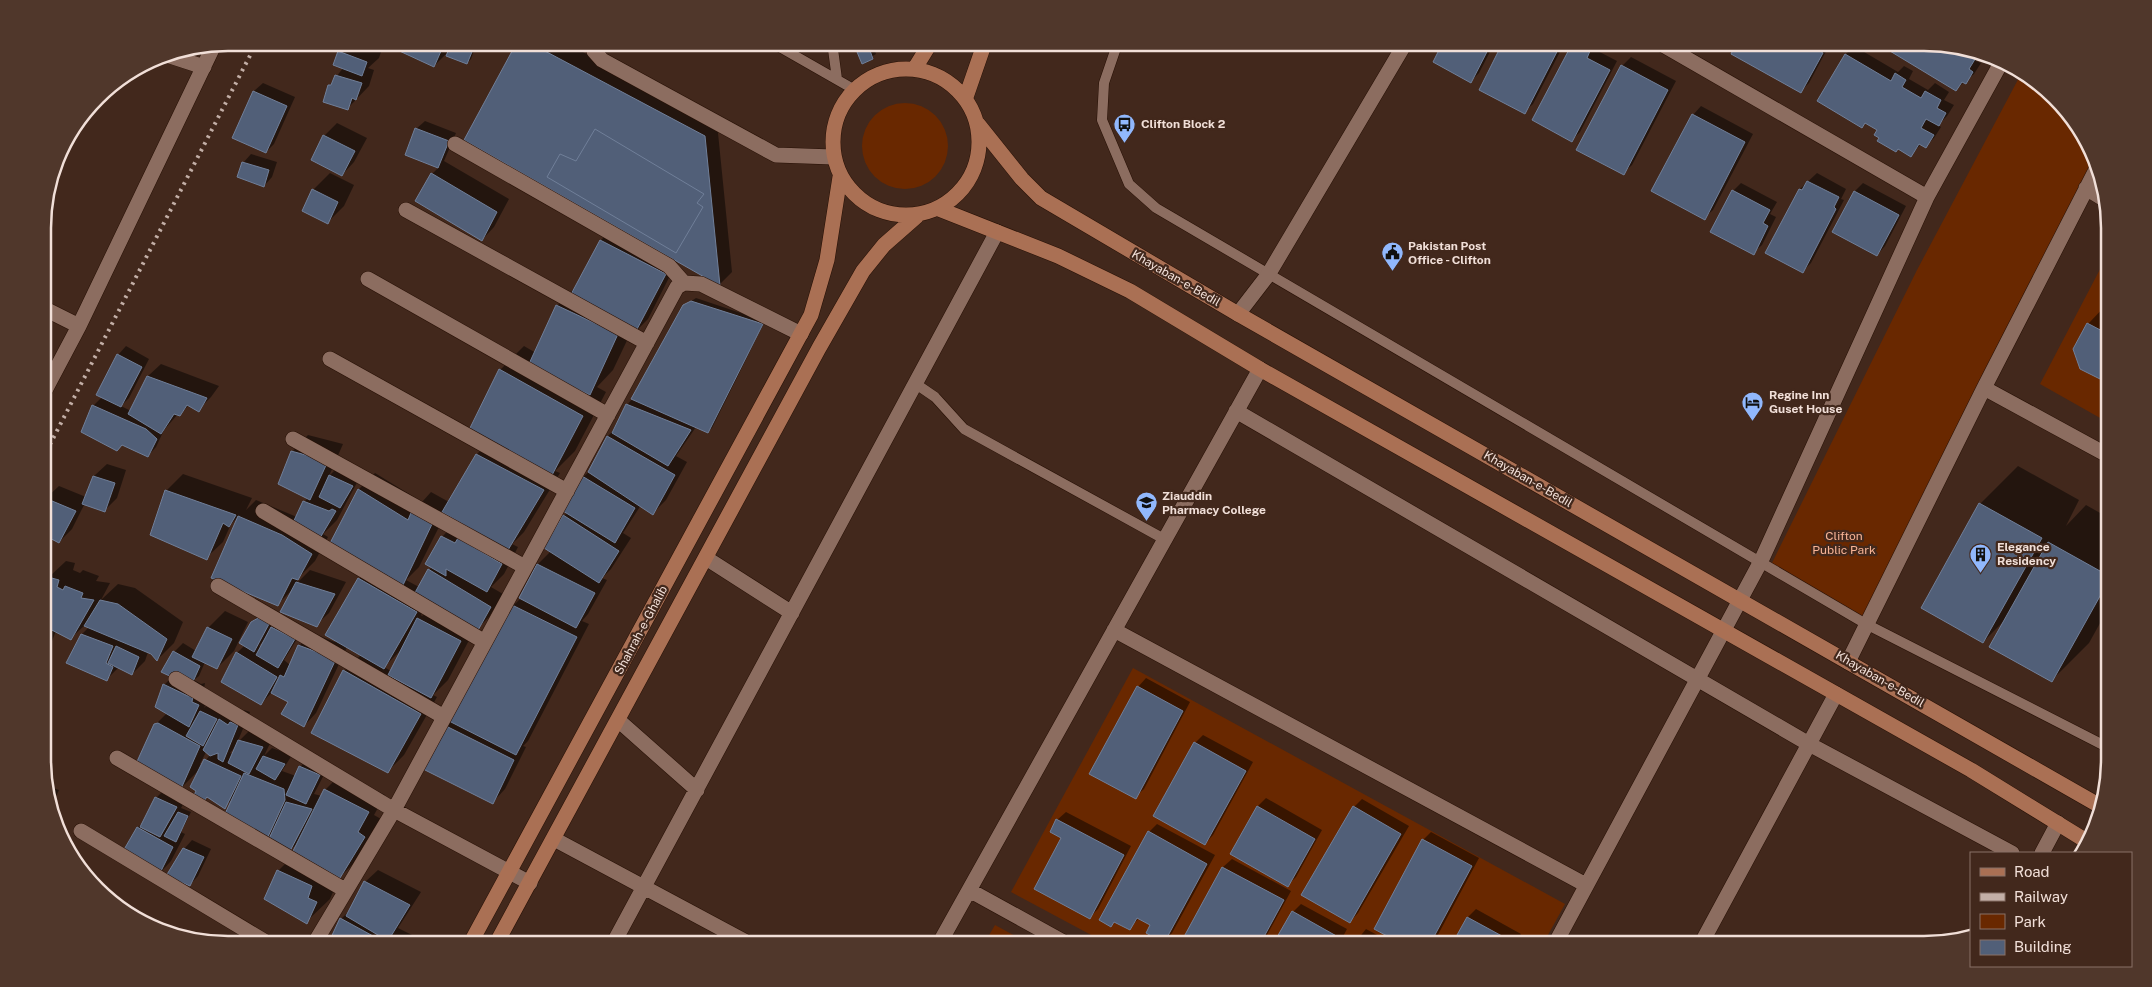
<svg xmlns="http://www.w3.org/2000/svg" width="2152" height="987" viewBox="0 0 2152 987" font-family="'Public Sans',sans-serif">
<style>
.green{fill:#692800}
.shadow{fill:#0007;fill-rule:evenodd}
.building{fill:#515f78;stroke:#707f99}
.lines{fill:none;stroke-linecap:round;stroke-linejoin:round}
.lane-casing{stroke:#271005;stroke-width:11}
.street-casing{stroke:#271005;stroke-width:16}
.secondary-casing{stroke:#271005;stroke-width:16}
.lane{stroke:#8c6d60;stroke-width:10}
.street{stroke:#8c6d60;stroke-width:15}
.secondary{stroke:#aa7054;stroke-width:15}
.rail{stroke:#c3afa7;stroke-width:4;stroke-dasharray:2.5 5;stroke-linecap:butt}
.labels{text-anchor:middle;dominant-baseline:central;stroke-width:4.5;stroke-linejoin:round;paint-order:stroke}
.poi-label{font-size:12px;font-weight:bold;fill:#f1dfd8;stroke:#42281c;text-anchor:start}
.street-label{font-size:12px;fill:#f1dfd8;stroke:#42281c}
.park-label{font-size:12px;fill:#f8b496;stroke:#42281c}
.rim{fill:none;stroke:#f1dfd8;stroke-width:2.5}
</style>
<rect width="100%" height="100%" fill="#42281c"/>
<path class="green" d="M2022,72C2054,91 2082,124 2096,160L1866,624L1771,565L1917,270Z
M862 146a43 43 0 1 1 86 0a43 43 0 1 1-86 0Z
M2108,254L2109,423L2040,384Z
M1133,668L1565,904L1543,944H1108L1011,892Z
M995,925L1030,944H984Z"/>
<path class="shadow" d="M349,42H377L383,45V42H477L471,59L467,63L451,49L434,66L384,43L379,58L368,68L374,70L369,86L348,108L330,85L343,68L339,52Z
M518,42H564L717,123L732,272L720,284L678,260L648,319L635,332L632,330L613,370L597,387L606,392L575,451L555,471L560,473L524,532L512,544L518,547L504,574L491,587L503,594L489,617L476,630L475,629L448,680L433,695L437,697L404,755L387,772L344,671L361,655L347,647L316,713L304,726L290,701L272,692L261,704L237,653L245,645L252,623L260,614L276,615L269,631L281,619L302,631L284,660L290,665L299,646L312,633L335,642L359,579L371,568L330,547L359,489L375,473L422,502L431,492L449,502L477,454L489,442L500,370L524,346L536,353L557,306L578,285L601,240L614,228L641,242L642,240ZM446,513L458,520L442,537L432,566L419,587L406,580L419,567ZM427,605L431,607L422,616L421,615ZM265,639L262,647L259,646ZM402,649L391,671L384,667Z
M864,42H872L876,54L863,62L857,48Z
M1445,42H1495L1479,73L1471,81Z
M1505,42H1565L1533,104L1524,112Z
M1574,42H1598L1594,49L1617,61L1580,132L1572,140Z
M1739,42H1831L1809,83L1800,92Z
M1924,42L1985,55L1982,58L1979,56L1976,61L1981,63L1974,74L1956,89Z
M1854,46L1898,72L1904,66L1913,71L1909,79L1928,90L1935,83L1949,92L1944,100L1954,105L1947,116L1938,125L1941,127L1934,138L1925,147L1921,144L1911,155L1866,122L1818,100L1846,54Z
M1631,57L1676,81L1632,165L1623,173L1622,66Z
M263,83L295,97L274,144L266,152L234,138L254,91Z
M1701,106L1753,134L1713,210L1704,218L1693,115Z
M425,121L456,133L444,161L509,199L494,227L482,240L432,174L439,167L407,154L416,129Z
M337,123L367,138L354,162L342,175L324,136Z
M251,154L277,162L272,177L264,186L243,163Z
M330,173L354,185L344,206L328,222L313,190Z
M1817,173L1846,189L1841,199L1844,200L1811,263L1802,272L1767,253L1800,189Z
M1741,183L1777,202L1770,214L1776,217L1762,245L1753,253L1733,191Z
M1863,183L1906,206L1885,246L1877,255L1834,232L1855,191Z
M696,298L765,321L712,428L708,432L696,427L676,456L687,462L666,500L653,513L641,505L623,533L631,538L611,569L602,578L607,580L588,614L582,621L589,624L528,741L523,746L526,747L505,789L493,802L422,767L455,713L513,606L521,598L538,564L551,551L564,516L568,512L583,477L591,470L608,436L616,428L627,405L633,398L684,306Z
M2108,303V381L2081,368L2088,324Z
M126,346L149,359L129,398L121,406L131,411L148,376L161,364L219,386L211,397L198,410L189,405L179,415L178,414L164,430L156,447L148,456L93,406L103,396L118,355Z
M308,435L343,444L329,476L338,467L360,477L337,520L323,534L328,537L315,561L300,576L297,583L310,570L346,582L329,613L316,625L293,589L277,605L213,578L240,515L231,524L223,542L206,558L166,491L183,474L252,498L246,510L256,500L297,517L304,502L308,498L292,452Z
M107,464L126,470L117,498L104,511L85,503L72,529L59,542L44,534V505L46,498L59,486L86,497L94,476Z
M2018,466L2079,500L2066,526L2086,505L2109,518V607L2089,643L2051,681L2004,621L1983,642L1922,607L1980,504Z
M66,561L75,563L73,570L80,573L83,570L99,576L96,581L110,583L101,600L118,584L135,588L183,622L174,643L157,660L148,652L145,661L132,674L119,667L106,680L82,634L89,627L85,625L71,638L56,631L44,661V588L49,577Z
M225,611L248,622L234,651L217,668L205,662L199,676L194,680L201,684L205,683L204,689L211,692L204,708L213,699L241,713L244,710L250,712L237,743L252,728L274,735L264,756L272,748L292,755L282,771L296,776L300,767L308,759L328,767L314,794L322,796L325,790L342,773L385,795L374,815L381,819L357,860L339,878L330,899L306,922L278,871L297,852L298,843L288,852L273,832L265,840L234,798L224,807L200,769L179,790L189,794L181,808L191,812L181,832L185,834L171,861L159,874L124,853L138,827L144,822L156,798L170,784L155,725L167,713L164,685L173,676L163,671L174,652L183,643L196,651L208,628ZM236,746L233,754L230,753ZM206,752L210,755L202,765L200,764Z
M1146,678L1190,702L1144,789L1135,797L1138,687Z
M1203,735L1253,762L1213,835L1205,844L1195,743Z
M45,785L59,790L51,807Z
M1266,798L1322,830L1296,877L1287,886L1231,854L1258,806Z
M1362,799L1409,826L1358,913L1350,922L1354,807Z
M1066,812L1131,846L1098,909L1090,917L1057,820Z
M1157,824L1215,855L1172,933L1164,942L1152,925L1139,918L1129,929L1116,921L1111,925L1149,832Z
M1431,832L1479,858L1433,944H1404L1376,929L1423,840Z
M192,840L211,849L198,876L190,885L184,849Z
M1232,859L1291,891L1262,944H1181L1223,867Z
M378,870L421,892L398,928L428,943L427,944H329L341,919L351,909L365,882Z
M1301,904L1347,929L1339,944H1275L1293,912Z
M1476,909L1521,934L1515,944H1453L1468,917Z
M1366,929L1394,944H1354Z
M1004,937L1018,944H997Z"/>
<path class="building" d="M380,42H445L434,67Z
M452,42H476L467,64L446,56Z
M517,42H528L705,136L720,286L464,140Z
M867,42L873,59L862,64L855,47Z
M1443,42H1492L1471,83L1433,62Z
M1503,42H1562L1525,114L1479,90Z
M1573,42L1590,51L1587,58L1610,70L1572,142L1532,120Z
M1737,42H1805L1823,53L1801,93L1731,54Z
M1875,42H1924L1985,55L1982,60L1977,56L1969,69L1973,72L1966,84L1962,82L1956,91Z
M338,51L367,62L362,76L333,65Z
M1845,54L1891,81L1895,73L1906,80L1902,87L1921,98L1925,91L1941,100L1937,108L1946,113L1939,126L1926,119L1921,128L1934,135L1926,148L1919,144L1911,157L1898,149L1896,152L1877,141L1879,138L1874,135L1877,130L1865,123L1862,128L1817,101Z
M1621,65L1668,90L1624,175L1576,150Z
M335,75L362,83L356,100L352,98L348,110L323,102L328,85H331Z
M253,91L287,106L266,153L232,138Z
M1692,114L1745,142L1705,220L1651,191Z
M415,128L449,141L438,168L405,155Z
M595,129L704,194L697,203L703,207L676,253L547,177L560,154L576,161Z
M323,135L355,151L342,176L311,160Z
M242,162L269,170L264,187L237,177Z
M431,173L497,212L482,241L415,201Z
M1807,181L1839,197L1834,207L1836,209L1803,273L1765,253L1799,189L1802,190Z
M312,189L338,202L328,224L302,211Z
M1732,190L1770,210L1763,223L1768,226L1754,255L1710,232Z
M1854,191L1899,215L1877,256L1832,232Z
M600,240L666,274L635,333L569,298Z
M691,301L763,324L708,433L631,399L683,305Z
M556,305L618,334L590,395L528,366Z
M2087,323L2108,334V383L2080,369L2073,349Z
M117,354L142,367L121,407L96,395Z
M499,369L583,416L551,477L468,432Z
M147,376L207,398L199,412L187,405L180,416L174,414L161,434L128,414Z
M626,404L691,430L668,466L612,433Z
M92,405L146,429L157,439L148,457L122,445L117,451L81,432Z
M607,436L675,475L653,515L588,472Z
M291,451L328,461L310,500L278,484Z
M476,454L544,490L508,550L442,512Z
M329,475L353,486L340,508L319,497Z
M93,476L115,483L105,512L82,504Z
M582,476L635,508L615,543L563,511Z
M358,489L408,520L413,508L434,520L403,585L328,547Z
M165,490L236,515L229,527L223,523L207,560L150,535Z
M45,498L76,511L59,543L44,535V502Z
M303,501L329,511L332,509L336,511L320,538L291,527Z
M1979,503L2042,538L1983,643L1921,608Z
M563,515L619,551L599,583L544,548Z
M238,516L282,535L312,554L298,580L292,578L278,606L211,578Z
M441,536L455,543L458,538L502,564L487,592L446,569V576L425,564Z
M2048,542L2109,576V580L2052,682L1989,647Z
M537,564L595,593L576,628L519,598Z
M428,569L491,607L477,632L412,598Z
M48,577L59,580L57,587L63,590L65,586L83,593L81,598L94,600L71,640L44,626V585Z
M358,578L417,612L384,669L325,635Z
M296,582L335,594L317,627L280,612Z
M100,600L118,604L167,639L157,661L151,654L84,626Z
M512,605L577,637L516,755L449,721Z
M260,617L269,624L254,652L239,643L251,622Z
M417,618L461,641L431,698L388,675Z
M207,627L232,639L217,669L192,657Z
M271,627L295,639L278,668L256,655Z
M81,634L113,646L106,663L113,667L107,681L66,663Z
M44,635L49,637L44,651Z
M298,645L336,659L304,727L281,714L288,702L271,693L280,675L284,677Z
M116,646L139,657L132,675L108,663Z
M173,651L200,666L191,686L161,672Z
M236,652L277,677L261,705L221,682Z
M343,670L421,714L388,773L311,733Z
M163,684L188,696L193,695L192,702L199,705L189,727L155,707Z
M1137,686L1183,711L1136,799L1089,774Z
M200,711L217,719L203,746L186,736Z
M219,719L228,725L230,722L238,725L223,762L218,759V753L210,756L203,750Z
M158,723L200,746L180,791L135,766L154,724Z
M442,724L514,760L493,804L421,768Z
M238,740L263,747L249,774L228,763Z
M1194,742L1246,771L1205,845L1153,816Z
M263,756L285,764L275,780L256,769Z
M204,759L241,776L225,809L207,797L203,802L193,797L196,791L190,787Z
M299,766L320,775L306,804L286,795Z
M244,773L284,789L285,800L266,841L223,818Z
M324,789L369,812L358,832L365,837L340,878L293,851Z
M155,797L177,807L160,837L140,827Z
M286,802L312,809L289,853L267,843Z
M1257,806L1315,839L1288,887L1230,854Z
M1353,806L1401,834L1350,923L1301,895Z
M178,812L188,816L176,842L164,836Z
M1056,819L1124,855L1090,919L1034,889L1061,838L1050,832Z
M137,827L173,847L159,875L122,853Z
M1148,831L1207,864L1164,943L1146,933L1150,925L1137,918L1130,930L1114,922L1111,927L1099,920Z
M1422,839L1472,866L1430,944H1402L1374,929Z
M183,848L204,857L190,886L166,876Z
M1222,867L1284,900L1260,944H1180Z
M277,870L312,886L308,898L317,902L307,924L264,899Z
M364,881L410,905L388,941L346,916Z
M1292,911L1340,938L1336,944H1273Z
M1467,917L1513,942L1512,944H1452Z
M340,918L384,942L395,944H328Z
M1357,936L1371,944H1352Z"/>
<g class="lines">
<defs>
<path id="lane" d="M771,42L855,90
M832,42L837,79
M1118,42L1104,83L1102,120L1129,184L1156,208L1866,624L2109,748
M916,384L935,397L964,429L1164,539"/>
<path id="street" d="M595,42L594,51L602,60L776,155L833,157
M1658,42L1927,197
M167,55L204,67
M455,144L669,266L684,283
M2086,188L2107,201
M406,210L647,343
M368,279L608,415
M43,308L79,326
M1238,314L1268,275L1406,42
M330,359L567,491
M1984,388L2109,456
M43,394L79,326L214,45
M1236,411L1809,744L2012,853
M293,439L525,567
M263,511L485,642
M706,558L792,613
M218,586L444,717
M1114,630L1586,885
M1848,662L1984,388L2098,166
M176,679L394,810L530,883
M618,720L697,790
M117,758L345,890
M81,831L269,944
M554,839L750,944
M2042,853L2058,823
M969,890L1067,944
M314,944L394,810L677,287L684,283L701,284L801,334
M613,944L997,232
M939,944L1260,369
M1555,944L1761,561L1927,197L2002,61
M1701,944L1836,694"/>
<path id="secondary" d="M915,68L931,42
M833 142a73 73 0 1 1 146 0a73 73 0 1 1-146 0Z
M966,97L985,42
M978,124L1022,179L1041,198L1238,314L2100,806
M939,209L1058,256L1130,291L1260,369L1971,770L2088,842
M470,944L811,315L827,260L840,177
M496,944L819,348L863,271L884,245L917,216"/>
</defs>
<use href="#lane" class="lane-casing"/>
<use href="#street" class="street-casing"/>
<use href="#secondary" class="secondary-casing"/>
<use href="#lane" class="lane"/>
<use href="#street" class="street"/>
<use href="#secondary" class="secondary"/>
<path class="rail" d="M43,458L257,42"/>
</g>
<defs>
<symbol id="bus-pin" viewBox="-11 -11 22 30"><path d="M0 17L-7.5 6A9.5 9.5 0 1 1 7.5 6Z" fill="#91b8fd" stroke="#42281c"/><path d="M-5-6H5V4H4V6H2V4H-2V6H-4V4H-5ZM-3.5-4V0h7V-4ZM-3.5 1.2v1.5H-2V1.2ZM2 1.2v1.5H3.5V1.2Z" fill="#111"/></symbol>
<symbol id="civic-pin" viewBox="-11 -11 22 30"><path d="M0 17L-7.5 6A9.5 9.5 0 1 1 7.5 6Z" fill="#91b8fd" stroke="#42281c"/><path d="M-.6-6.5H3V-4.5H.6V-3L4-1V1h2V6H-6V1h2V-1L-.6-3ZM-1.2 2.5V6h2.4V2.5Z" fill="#111"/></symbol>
<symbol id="hotel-pin" viewBox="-11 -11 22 30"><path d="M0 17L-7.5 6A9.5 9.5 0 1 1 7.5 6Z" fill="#91b8fd" stroke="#42281c"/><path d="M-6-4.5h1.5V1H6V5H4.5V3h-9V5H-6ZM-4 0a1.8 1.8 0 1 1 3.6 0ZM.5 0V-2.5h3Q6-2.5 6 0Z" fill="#111"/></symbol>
<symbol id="university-pin" viewBox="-11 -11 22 30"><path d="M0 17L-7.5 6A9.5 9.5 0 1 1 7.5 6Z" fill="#91b8fd" stroke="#42281c"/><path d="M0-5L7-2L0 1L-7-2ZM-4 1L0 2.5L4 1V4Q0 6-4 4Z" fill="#111"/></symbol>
<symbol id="building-pin" viewBox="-11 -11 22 30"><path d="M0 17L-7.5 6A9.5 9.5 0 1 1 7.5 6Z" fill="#91b8fd" stroke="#42281c"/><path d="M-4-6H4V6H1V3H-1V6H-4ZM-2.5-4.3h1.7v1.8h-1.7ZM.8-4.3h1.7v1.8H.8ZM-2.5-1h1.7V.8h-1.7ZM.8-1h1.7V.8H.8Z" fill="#111"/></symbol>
</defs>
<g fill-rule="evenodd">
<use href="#bus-pin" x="1112" y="112" width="25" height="34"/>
<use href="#civic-pin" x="1380" y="240" width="25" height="34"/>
<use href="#hotel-pin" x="1740" y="390" width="25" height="34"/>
<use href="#university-pin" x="1134" y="490" width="25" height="34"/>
<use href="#building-pin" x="1968" y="542" width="25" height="34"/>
</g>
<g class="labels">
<g class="poi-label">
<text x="1141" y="124">Clifton Block 2</text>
<text x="1408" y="246">Pakistan Post<tspan x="1408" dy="14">Office - Clifton</tspan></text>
<text x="1769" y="395">Regine Inn<tspan x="1769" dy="14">Guset House</tspan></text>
<text x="1162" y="496">Ziauddin<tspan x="1162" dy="14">Pharmacy College</tspan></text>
<text x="1997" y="547">Elegance<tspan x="1997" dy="14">Residency</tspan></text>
</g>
<g class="street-label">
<text transform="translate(1176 278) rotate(30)">Khayaban-e-Bedil</text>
<text transform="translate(1528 479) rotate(30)">Khayaban-e-Bedil</text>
<text transform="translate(641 630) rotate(-62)">Shahrah-e-Ghalib</text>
<text transform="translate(1880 679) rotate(30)">Khayaban-e-Bedil</text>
</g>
<g class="park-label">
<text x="1844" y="536">Clifton<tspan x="1844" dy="14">Public Park</tspan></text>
</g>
</g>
<path d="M0 0H2152V987H0ZM228 51H1924A177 177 0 0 1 2101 228V759A177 177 0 0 1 1924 936H228A177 177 0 0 1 51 759V228A177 177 0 0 1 228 51Z" fill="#50372b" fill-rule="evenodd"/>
<path class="rim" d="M228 51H1924A177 177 0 0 1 2101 228V759A177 177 0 0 1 1924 936H228A177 177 0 0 1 51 759V228A177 177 0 0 1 228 51Z"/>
<rect x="1970" y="852" width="162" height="115" fill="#42281c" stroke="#887167"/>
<rect x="1980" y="868" width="25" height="8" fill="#aa7054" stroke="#887167"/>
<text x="2014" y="877" font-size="15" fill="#f1dfd8">Road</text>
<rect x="1980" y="893" width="25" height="8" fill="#c3afa7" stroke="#887167"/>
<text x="2014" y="902" font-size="15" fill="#f1dfd8">Railway</text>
<rect x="1980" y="914" width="25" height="15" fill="#692800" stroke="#887167"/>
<text x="2014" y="927" font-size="15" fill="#f1dfd8">Park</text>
<rect x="1980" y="940" width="25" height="15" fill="#515f78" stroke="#887167"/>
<text x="2014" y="952" font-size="15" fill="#f1dfd8">Building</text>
</svg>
